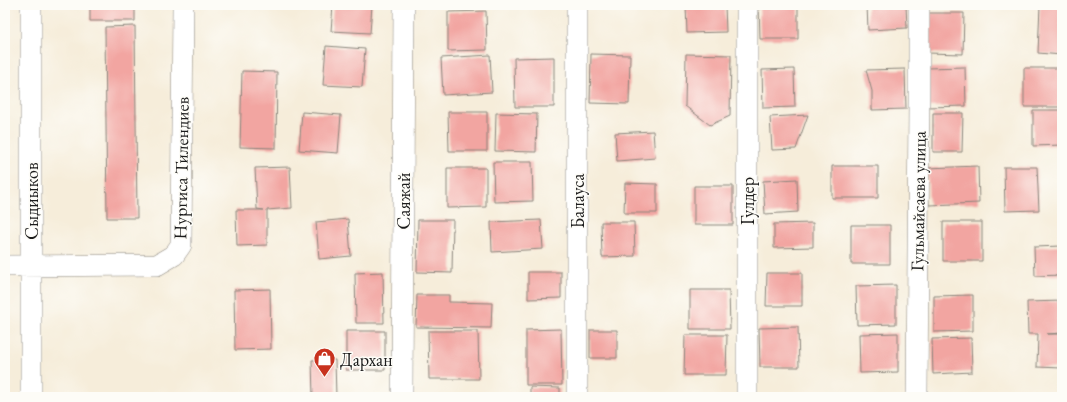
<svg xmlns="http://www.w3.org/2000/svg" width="1067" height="402" viewBox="0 0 1067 402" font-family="'EB Garamond',serif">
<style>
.building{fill:#f2a5a1}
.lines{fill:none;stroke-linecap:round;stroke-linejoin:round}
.minor-casing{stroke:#89847b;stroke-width:22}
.minor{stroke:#fff;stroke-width:21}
.labels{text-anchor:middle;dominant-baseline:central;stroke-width:3;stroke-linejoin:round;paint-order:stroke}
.street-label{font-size:18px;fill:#1c1c1c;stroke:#fdfcf7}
.poi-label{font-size:18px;fill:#1c1c1c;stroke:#fdfcf7;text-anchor:start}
</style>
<rect width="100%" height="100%" fill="#fdfcf7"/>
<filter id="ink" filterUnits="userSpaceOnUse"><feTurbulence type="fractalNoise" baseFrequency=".025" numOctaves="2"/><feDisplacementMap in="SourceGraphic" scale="8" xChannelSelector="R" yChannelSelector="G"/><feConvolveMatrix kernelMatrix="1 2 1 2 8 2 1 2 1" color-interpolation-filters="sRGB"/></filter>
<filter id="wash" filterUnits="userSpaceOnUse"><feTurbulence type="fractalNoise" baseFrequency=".012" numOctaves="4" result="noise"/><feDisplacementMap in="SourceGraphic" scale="16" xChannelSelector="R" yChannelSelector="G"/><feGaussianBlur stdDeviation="0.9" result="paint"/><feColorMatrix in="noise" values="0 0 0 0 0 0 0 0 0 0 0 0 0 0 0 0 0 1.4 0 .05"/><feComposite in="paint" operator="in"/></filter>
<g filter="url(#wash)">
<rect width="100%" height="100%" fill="#f6edda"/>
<g id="blocks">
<path class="building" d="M90,5H135V21H90Z
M333,5H372L370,33L331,31Z
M686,5H725L726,32L687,33Z
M759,5H798V39H760Z
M867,5H906L907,28L868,30Z
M1040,5H1062V55L1038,53Z
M486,11L487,50L448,51V12Z
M929,13H964L963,54L927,53Z
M135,26L137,218H107L105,27Z
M326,46L365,49L362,87L323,85Z
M591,54L630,55L629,104L590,103Z
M686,54L731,55L730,116L710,125L685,106Z
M490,55L492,92L443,95L441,58Z
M554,57V107H515L514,58Z
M965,67L966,106L927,107V68Z
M1024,68H1062V107H1024Z
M794,69L795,107L763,108L762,70Z
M905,69L906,109L872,110V91L866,70Z
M242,71L277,72L276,148L240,147Z
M1033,110H1062V145L1033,146Z
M302,112L341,115L338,153L299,150Z
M448,112H487V151H449Z
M496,113L537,114L536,152L495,151Z
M933,113H963L962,152H933Z
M808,115L796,149L772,150L770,117Z
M653,131L655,158L617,161L615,133Z
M493,162H532L533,201L494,202Z
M832,166H878V198H832Z
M978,166L979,203L929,205L927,168Z
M290,167L292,208L267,210V245L237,246L236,210H264L257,209L255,168Z
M1004,167H1037L1039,210L1005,211Z
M447,168H486V207L447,208Z
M797,179L798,212L765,214L763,181Z
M625,183L657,184V213H624Z
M694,186H733V225H694Z
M348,219L351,256L319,259L316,222Z
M418,220H453L452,273L417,272Z
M541,220L543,249L492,252L491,222Z
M601,222H634L635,256L602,257Z
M943,222H982V261H943Z
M813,223V247L774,248V224Z
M851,225H890V264H851Z
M1062,246V275L1035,276L1034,247Z
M383,272L384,323H356L355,273Z
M528,272H561V298L528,299Z
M767,273H802V306H766Z
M896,285V324L857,325L856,286Z
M270,289L271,349L235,350L234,290Z
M690,290H729L730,329H690Z
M417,295H449V302L492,303L491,328L416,327Z
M973,295V331L934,332V296Z
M1062,301V333L1047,334H1062V368L1037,367L1038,334H1028L1027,302Z
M798,327L799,367H760L759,328Z
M561,329L562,385H526V330Z
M590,330H617V358H590Z
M346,331H385V370H346Z
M428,331H478L479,379H429Z
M898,333V372L860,373L859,334Z
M685,335H727L726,375H684Z
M971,338L972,372L933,374L932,339Z
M312,360H335L336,397H313Z
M530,387L560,388V397H530Z"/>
</g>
</g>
<g filter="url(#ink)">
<use href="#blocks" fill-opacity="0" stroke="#89847b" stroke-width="1"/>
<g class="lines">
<defs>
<path id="minor" d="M5,266L157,265L174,255L181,245L183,5
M31,397V5
M402,397L404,5
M577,397V5
M747,397V5
M917,397L919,101V5"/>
</defs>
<use href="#minor" class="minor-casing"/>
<use href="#minor" class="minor"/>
</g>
</g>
<defs>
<symbol id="shop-pin" viewBox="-11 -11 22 30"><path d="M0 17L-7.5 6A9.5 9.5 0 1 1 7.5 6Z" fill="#c8321e" stroke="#fdfcf7"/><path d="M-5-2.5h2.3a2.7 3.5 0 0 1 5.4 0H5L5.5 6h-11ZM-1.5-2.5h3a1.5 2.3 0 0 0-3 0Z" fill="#fff"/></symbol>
</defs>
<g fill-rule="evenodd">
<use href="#shop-pin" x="312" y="346" width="25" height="34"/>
</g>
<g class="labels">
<g class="street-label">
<text transform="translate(181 168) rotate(-89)">Нургиса Тилендиев</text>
<text transform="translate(31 201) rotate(-90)">Сыдиыков</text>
<text transform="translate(403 201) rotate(-90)">Саяжай</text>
<text transform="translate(577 201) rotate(-90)">Балауса</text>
<text transform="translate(747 201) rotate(-90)">Гулдер</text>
<text transform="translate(918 201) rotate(-89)">Гульмайсаева улица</text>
</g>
<g class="poi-label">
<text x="340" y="359">Дархан</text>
</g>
</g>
<rect width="1067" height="402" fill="none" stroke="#fdfcf7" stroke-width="20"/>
</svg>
